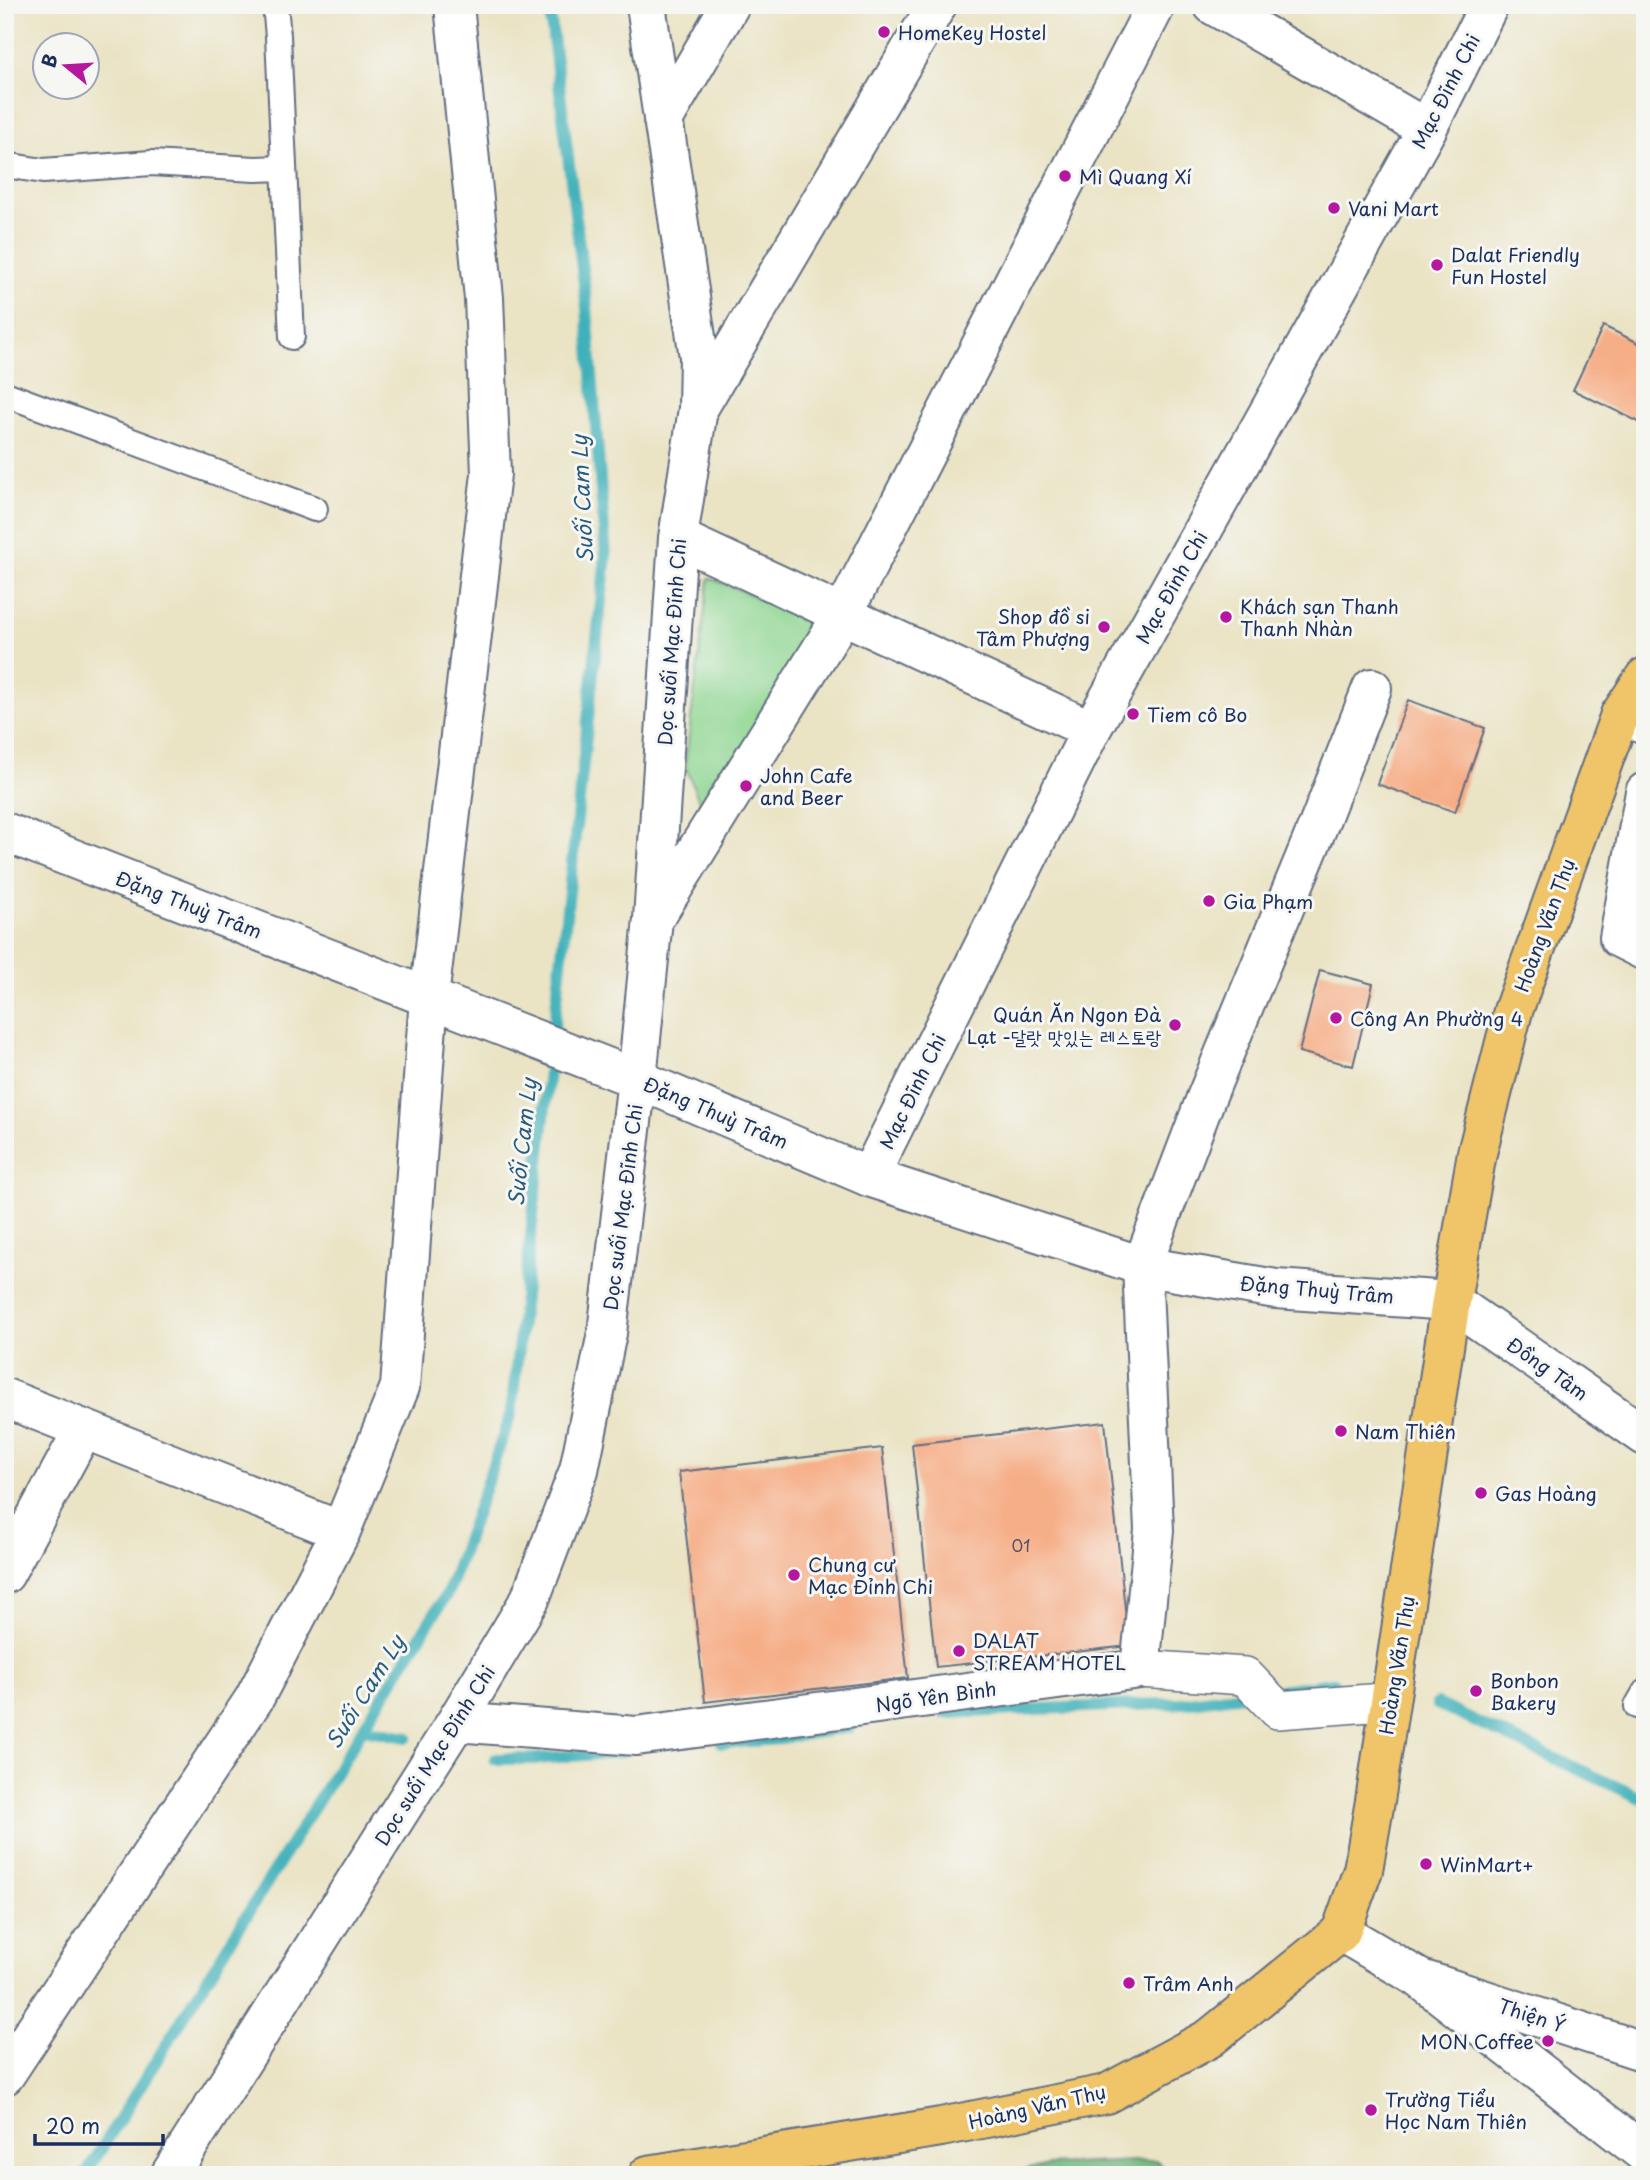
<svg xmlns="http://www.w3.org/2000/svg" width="1650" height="2180" viewBox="0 0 1650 2180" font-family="'Playpen Sans','Poor Story',sans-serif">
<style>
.green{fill:#8cd590;stroke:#548277;stroke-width:2}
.forest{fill:#71b67a;stroke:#46726c;stroke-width:2}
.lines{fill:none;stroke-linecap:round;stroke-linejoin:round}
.stream{stroke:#41b1ba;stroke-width:12}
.building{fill:#f6ae87}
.service-casing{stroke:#636e82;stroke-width:28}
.pedestrian-casing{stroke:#636e82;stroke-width:40}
.minor-casing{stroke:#636e82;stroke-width:42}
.tertiary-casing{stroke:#636e82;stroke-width:42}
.primary-casing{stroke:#636e82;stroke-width:42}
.service{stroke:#fff;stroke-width:24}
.pedestrian{stroke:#fff;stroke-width:37}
.minor{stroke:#fff;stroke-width:38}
.tertiary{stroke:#fff;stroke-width:38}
.primary{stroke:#f0c469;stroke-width:38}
.poi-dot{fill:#b5179e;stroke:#f6f6f2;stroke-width:2.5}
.labels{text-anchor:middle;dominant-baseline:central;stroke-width:6;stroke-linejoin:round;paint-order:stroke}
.number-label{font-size:16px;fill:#524f68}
.poi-label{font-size:19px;fill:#1b2f5e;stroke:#f6f6f2;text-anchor:start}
.street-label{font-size:19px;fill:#1b2f5e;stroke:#f6f6f2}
.water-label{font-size:21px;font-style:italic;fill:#285c7e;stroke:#f6f6f2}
</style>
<rect width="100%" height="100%" fill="#f6f6f2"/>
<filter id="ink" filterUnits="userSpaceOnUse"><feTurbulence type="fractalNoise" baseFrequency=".0143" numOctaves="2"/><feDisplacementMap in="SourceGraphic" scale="14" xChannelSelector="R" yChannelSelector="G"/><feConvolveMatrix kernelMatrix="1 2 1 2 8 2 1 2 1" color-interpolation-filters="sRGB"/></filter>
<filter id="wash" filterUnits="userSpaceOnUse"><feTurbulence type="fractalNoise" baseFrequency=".00686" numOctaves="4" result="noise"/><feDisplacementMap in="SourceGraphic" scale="28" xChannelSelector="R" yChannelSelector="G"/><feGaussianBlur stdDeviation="1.57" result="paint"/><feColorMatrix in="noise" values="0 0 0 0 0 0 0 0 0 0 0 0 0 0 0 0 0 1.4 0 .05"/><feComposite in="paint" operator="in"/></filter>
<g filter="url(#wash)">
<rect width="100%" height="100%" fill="#eae3c4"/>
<path class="green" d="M709,578L819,621L706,819L685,765Z"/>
<path class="forest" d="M1157,2160L1171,2175H996L1049,2165Z"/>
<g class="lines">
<path class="stream" d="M1437,1704L1645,1800
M944,1713L1182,1703L1334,1683
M363,1729L407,1737
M722,1743L777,1739L849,1727
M495,1759H536L620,1752
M85,2175L448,1592L511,1414L606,557L587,308L549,5"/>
</g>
<g id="blocks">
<path class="building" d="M1603,326L1645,346V425L1573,390Z
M1408,700L1485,728L1455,812L1377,784Z
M1320,970L1373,984L1353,1066L1299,1052Z
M1105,1422L1129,1646L936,1667L912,1444Z
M882,1448L908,1678L705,1702L679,1472Z"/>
</g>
</g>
<g filter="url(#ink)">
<use href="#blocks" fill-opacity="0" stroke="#636e82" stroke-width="2"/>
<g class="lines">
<defs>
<path id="service" d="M275,5L278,36L292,337
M5,165L43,171L151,163L255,169L284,168
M5,394L315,509
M1637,1706L1645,1692"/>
<path id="pedestrian" d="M1140,1669L1245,1676L1278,1710L1383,1702L1390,1703"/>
<path id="minor" d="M1213,5L1427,129
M663,120L730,5
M699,407L937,5
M678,538L1091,730
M1620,715L1645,725
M1645,792L1619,938L1645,951
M657,914L842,616L1156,5
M869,1177L1091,730L1427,129L1489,5
M1451,1301L1645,1436
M5,1398L341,1531
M5,1574L83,1430
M456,1722L636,1736L1140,1669L1154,1530L1142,1266L1206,1098L1318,826L1372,688
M1424,1980L1645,2052
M5,2075L254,1699L341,1531L400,1387L429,998L491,474L484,298L454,5
M170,2175L456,1722L530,1599L579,1470L607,1333L637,1079L653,919L678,538L698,409L699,357L646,5"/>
<path id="tertiary" d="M5,832L637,1079L869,1177L1142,1266L1276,1289L1451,1301
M1341,1932L1419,1978L1645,2154"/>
<path id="primary" d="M648,2175L941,2127L1106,2094L1210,2038L1341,1932L1363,1870L1375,1801L1451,1301L1477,1153L1513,1011L1620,715L1645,677"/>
</defs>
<use href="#service" class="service-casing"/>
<use href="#pedestrian" class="pedestrian-casing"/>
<use href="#minor" class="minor-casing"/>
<use href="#tertiary" class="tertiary-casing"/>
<use href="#primary" class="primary-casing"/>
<use href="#service" class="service"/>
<use href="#pedestrian" class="pedestrian"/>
<use href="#minor" class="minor"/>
<use href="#tertiary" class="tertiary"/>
<use href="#primary" class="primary"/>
</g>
</g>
<g class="poi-dot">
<circle cx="884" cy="32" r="7"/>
<circle cx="1065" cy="176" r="7"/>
<circle cx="1334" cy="208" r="7"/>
<circle cx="1437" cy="265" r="7"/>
<circle cx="1226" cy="617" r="7"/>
<circle cx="1104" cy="627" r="7"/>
<circle cx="1133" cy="714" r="7"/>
<circle cx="746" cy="786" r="7"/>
<circle cx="1209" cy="901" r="7"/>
<circle cx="1336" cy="1018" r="7"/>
<circle cx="1175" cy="1025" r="7"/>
<circle cx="1341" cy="1431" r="7"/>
<circle cx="1481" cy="1493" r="7"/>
<circle cx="794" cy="1575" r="7"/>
<circle cx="959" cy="1651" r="7"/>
<circle cx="1476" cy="1691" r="7"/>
<circle cx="1426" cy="1864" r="7"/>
<circle cx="1129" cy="1983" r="7"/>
<circle cx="1548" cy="2041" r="7"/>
<circle cx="1371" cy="2110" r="7"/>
</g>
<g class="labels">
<g class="number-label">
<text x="1021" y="1545">01</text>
</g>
<g class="poi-label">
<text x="898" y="32">HomeKey Hostel</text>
<text x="1079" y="176">Mì Quang Xí</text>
<text x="1348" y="208">Vani Mart</text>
<text x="1451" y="254">Dalat Friendly<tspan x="1451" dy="22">Fun Hostel</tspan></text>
<text x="1240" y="606">Khách sạn Thanh<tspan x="1240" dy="22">Thanh Nhàn</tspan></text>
<text x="1090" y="616" text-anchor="end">Shop đồ si<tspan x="1090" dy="22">Tâm Phượng</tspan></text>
<text x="1147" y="714">Tiem cô Bo</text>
<text x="760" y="775">John Cafe<tspan x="760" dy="22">and Beer</tspan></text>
<text x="1223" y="901">Gia Phạm</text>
<text x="1161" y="1014" text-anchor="end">Quán Ăn Ngon Đà<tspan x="1161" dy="22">Lạt -달랏 맛있는 레스토랑</tspan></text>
<text x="1350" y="1018">Công An Phường 4</text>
<text x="1355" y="1431">Nam Thiên</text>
<text x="1495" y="1493">Gas Hoàng</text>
<text x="808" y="1564">Chung cư<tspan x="808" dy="22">Mạc Đỉnh Chi</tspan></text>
<text x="973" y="1640">DALAT<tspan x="973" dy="22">STREAM HOTEL</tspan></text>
<text x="1490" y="1680">Bonbon<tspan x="1490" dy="22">Bakery</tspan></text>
<text x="1440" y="1864">WinMart+</text>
<text x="1143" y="1983">Trâm Anh</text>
<text x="1534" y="2041" text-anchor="end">MON Coffee</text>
<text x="1385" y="2099">Trường Tiểu<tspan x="1385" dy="22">Học Nam Thiên</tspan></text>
</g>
<g class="street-label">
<text transform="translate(1445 91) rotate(-63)">Mạc Đĩnh Chi</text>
<text transform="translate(1171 587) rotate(-61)">Mạc Đĩnh Chi</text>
<text transform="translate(671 642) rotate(-86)">Dọc suối Mạc Đĩnh Chi</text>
<text transform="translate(189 904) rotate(21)">Đặng Thuỳ Trâm</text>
<text transform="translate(1544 925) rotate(-70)">Hoàng Văn Thụ</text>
<text transform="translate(912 1091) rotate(-64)">Mạc Đĩnh Chi</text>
<text transform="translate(716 1112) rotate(23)">Đặng Thuỳ Trâm</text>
<text transform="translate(622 1207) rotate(-83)">Dọc suối Mạc Đĩnh Chi</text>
<text transform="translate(1317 1289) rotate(5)">Đặng Thuỳ Trâm</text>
<text transform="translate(1548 1368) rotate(35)">Đồng Tâm</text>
<text transform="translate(1396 1665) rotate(-81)">Hoàng Văn Thụ</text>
<text transform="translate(936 1696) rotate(-8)">Ngõ Yên Bình</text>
<text transform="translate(434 1755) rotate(-58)">Dọc suối Mạc Đĩnh Chi</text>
<text transform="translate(1532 2015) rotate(18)">Thiện Ý</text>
<text transform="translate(1037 2106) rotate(-13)">Hoàng Văn Thụ</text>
</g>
<g class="water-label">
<text transform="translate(581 499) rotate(-93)">Suối Cam Ly</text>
<text transform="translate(521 1142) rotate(-84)">Suối Cam Ly</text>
<text transform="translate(364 1691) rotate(-58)">Suối Cam Ly</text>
</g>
</g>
<rect width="1650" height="2180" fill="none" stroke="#f6f6f2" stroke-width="28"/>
<g transform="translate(66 66) rotate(288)"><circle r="33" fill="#f6f6f2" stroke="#9ea6b7" stroke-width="2"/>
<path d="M0-5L12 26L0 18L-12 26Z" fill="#b5179e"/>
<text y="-10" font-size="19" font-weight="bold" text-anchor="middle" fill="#1b2f5e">B</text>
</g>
<path d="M35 2134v10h128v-10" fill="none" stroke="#1b2f5e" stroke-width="3.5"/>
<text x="46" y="2134" font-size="21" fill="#1b2f5e" stroke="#f6f6f2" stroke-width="5" paint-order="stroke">20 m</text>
</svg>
